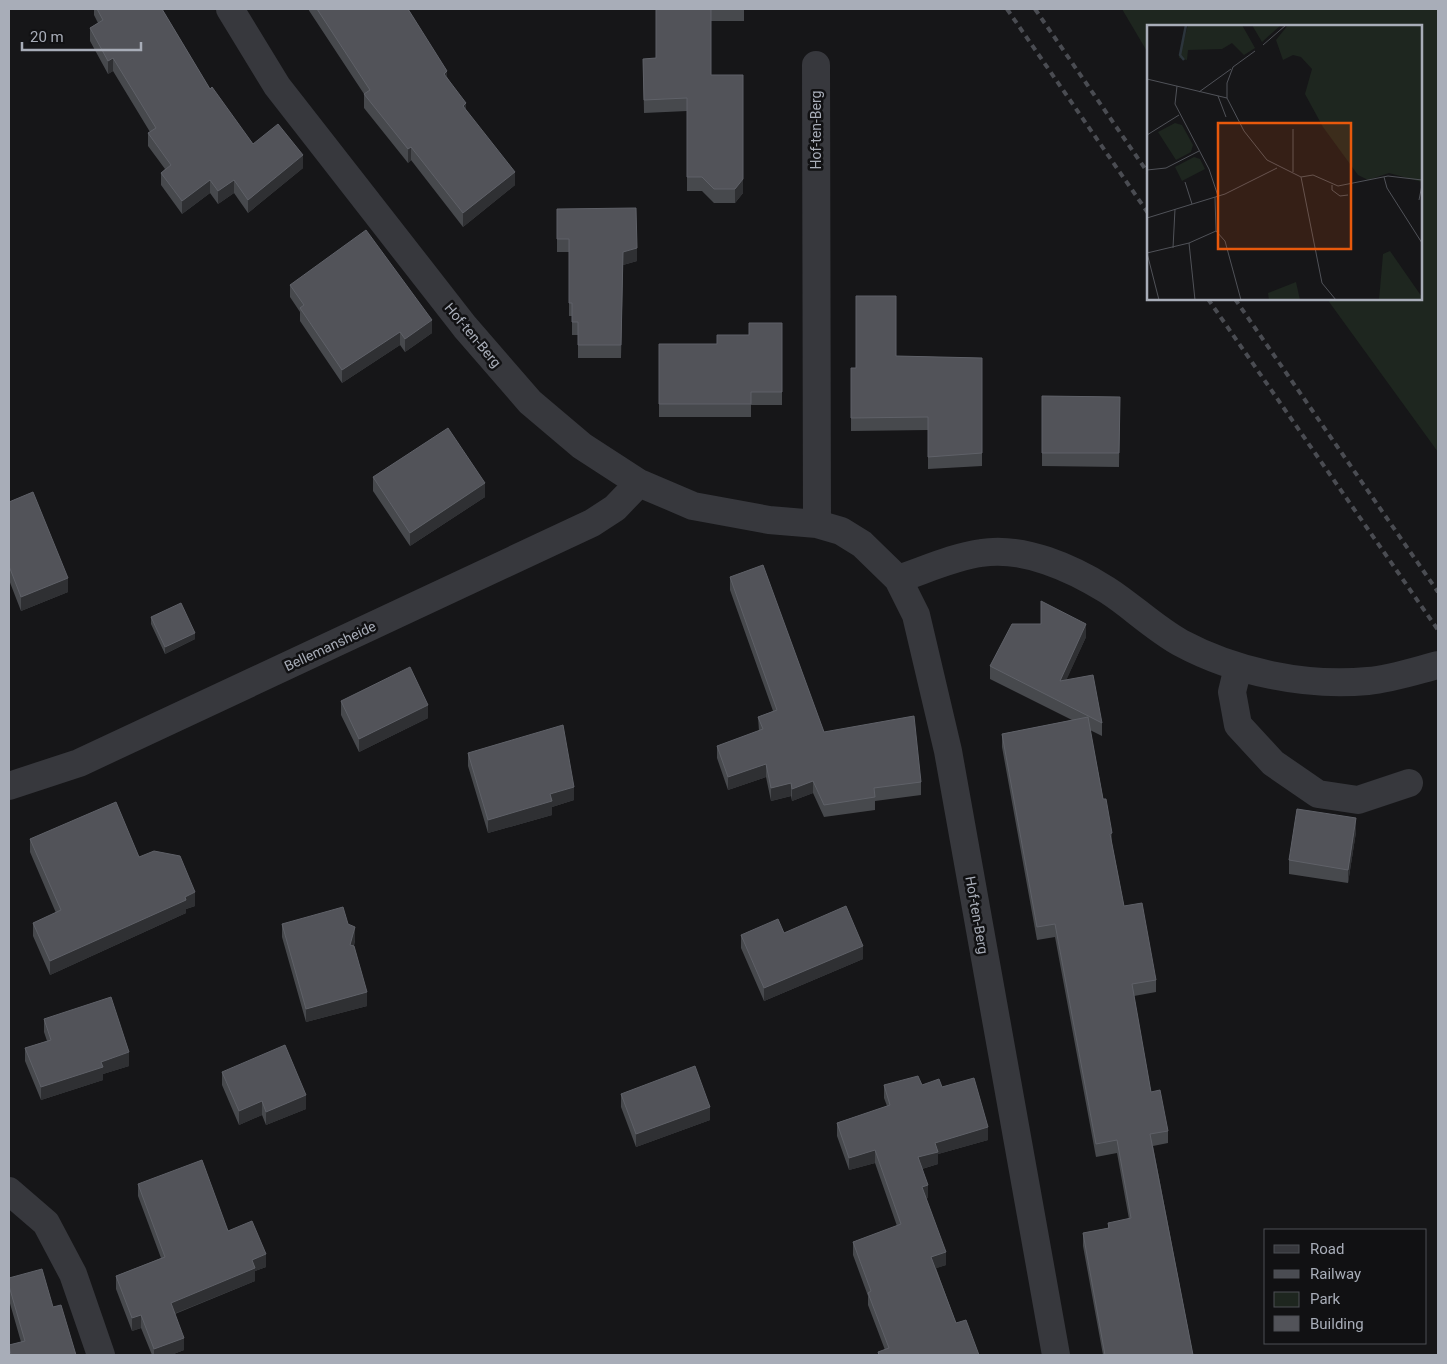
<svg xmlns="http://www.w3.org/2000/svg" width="1447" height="1364" viewBox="0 0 1447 1364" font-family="Roboto,sans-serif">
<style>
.green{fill:#1e261f}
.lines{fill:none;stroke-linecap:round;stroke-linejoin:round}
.minor{stroke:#37383d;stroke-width:28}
.rail{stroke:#4a4c52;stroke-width:4;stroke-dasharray:6 5;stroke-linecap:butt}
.wall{fill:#47494d}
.shaded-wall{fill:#2f3033}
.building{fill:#525359;stroke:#5f6168}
.labels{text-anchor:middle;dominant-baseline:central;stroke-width:5;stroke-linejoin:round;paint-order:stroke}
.street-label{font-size:14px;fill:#a8adb8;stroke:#111113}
.inset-river{fill:none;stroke:#2c353c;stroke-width:2.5}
.inset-road{fill:none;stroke:#505258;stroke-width:1}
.view{fill:#e8590c;fill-opacity:0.15;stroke:#e8590c;stroke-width:2.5}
.inset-edge{fill:none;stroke:#a8adb8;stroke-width:2.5}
</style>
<rect width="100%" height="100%" fill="#161618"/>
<path class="green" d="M1122,9H1438V452L1327,299H1421V26H1148V53Z"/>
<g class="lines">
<path class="minor" d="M230,9L277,86L465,327L530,402L582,446L639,483L693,506L769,520L817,524L841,531L862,544L898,579L916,615L948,751L1056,1355
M816,65L817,524
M898,579C925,570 953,557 981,553C1023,546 1072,568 1107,590C1132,606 1154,628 1181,643C1235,672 1306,687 1368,681C1391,679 1415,671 1438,665
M1238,667L1232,692L1238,725L1273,763L1318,794L1358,800L1409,783
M9,786L79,763L592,523L615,508L639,483
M9,1191L46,1223L73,1274L101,1355"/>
<path class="rail" d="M1007,9L1148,213
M1035,9L1148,173
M1208,299L1438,630
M1235,299L1438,592"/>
</g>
<path class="wall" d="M94,9H162L210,89L253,144L303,168L248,213L234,193L218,204L210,193L182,214L161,185V173L165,169L148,146V133L150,132L113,71L108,74L90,41V28L98,23L94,15Z
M308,9H408L466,110L515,185L463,227L411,160L408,163L364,108V94Z
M656,9H744V21H711V75L743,193L735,203H714L702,191H687V111L644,113L643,59L656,58Z
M557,209L637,261L623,265L621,358H578V335H572V316H569V252H557Z
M290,285L432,333L405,352L400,345L342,383L300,321V312L290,297Z
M782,323V405H751V417H659V344H717L749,335Z
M896,356L982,358V466L928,469V430L851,431V368H856Z
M1042,396L1120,397L1119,467L1042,466Z
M373,477L485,497L410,546L373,491Z
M9,502L68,592L21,611L9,580Z
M730,577L824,732L921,782V795L875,801V810L824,817L813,793L792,801L791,796L771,801L766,777L728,790L717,758V746L759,731L758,717L773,711L730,590Z
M151,617L195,639L165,654L151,624Z
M1086,637L1066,680L1102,723V736L1090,730L1124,906L1156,980V992L1134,996L1151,1092L1168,1131V1143L1153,1146L1193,1355H1103L1083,1246V1233L1108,1228V1223L1129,1219L1117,1153L1096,1157L1055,937L1037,940L1002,747V734L1072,720L990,679V666Z
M341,701L428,718L359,752L341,715Z
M468,753L574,800L552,807V815L488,833L468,766Z
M1356,832L1348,883L1289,874V860Z
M30,839L139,857L195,906L186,909V913L50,975L33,936V923L56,913L30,852Z
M282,924H348L355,940L354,946L367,1006L306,1022L282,937Z
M784,933L863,959L764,1001L741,948V935Z
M44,1019L129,1066L103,1074V1080L41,1100L25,1061V1048L47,1041L44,1032Z
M222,1072L306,1109L266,1125L262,1115L239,1125L222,1085Z
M884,1085H922L942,1087L988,1140L938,1154V1164L922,1169L928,1198H926L946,1265L936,1268L956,1323L979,1355H878V1352L885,1350L868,1305V1296L853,1255V1242L897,1226L875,1163L849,1170L837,1136V1123L887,1106L884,1098Z
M621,1094L710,1120L636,1147L621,1107Z
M138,1184L228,1231L266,1267L255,1271V1281L175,1314L184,1350L171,1355H152L141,1328L132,1331L116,1289V1276L161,1258L138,1196Z
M9,1278L76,1355H9V1345L21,1342L9,1300Z"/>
<path class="shaded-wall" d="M113,58V71L108,74V61Z
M447,71V84L444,74Z
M466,103V116L463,106Z
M411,147V160L408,163V149Z
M303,155V168L248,213V200Z
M515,172V185L463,227V213Z
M743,179V193L735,203V189Z
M210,180V193L182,214V201Z
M234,180V193L218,204V191Z
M637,248V261L623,265L621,358L623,252Z
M432,320V333L405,352V339Z
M400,332V345L342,383V370Z
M485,483V497L410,546V533Z
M68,578V592L21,611V597Z
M1086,624V637L1060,694V681Z
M195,633V639L165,654V647Z
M428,705V718L359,752V739Z
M766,764V777L728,790V777Z
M813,781V793L792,801V789Z
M791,783V796L771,801V788Z
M574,787V800L552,807V815L488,833V820L550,794Z
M1356,818V832L1348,883V870Z
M1112,833V846L1110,834Z
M195,892V906L186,909V913L50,975V961Z
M355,927V940L350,958V945Z
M863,946V959L764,1001V988Z
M367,992V1006L306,1022V1009Z
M129,1052V1066L103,1074V1080L41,1100V1087L101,1062Z
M306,1095V1109L266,1125V1112Z
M262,1101V1115L239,1125V1111Z
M710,1107V1120L636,1147V1134Z
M988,1127V1140L938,1154V1164L918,1170V1157L935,1143Z
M875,1150V1163L849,1170V1158Z
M928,1185V1198L922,1200V1187Z
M946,1252V1265L931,1270V1257Z
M266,1254V1267L255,1271V1281L171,1315V1303L252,1260Z
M141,1315V1328L132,1331V1318Z
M184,1338V1350L171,1355H154V1349Z"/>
<path class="building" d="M97,9H162L210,89L212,87L253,144L278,124L303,155L248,200L234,180L218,191L210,180L182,201L161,173L171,165L148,133L156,128L113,58L108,61L90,28L103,20Z
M317,9H408L447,71L444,74L466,103L463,106L515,172L463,213L411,147L408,149L364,94L370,90Z
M656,9H711V75H743V179L735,189H714L702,177H687V98L644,100L643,59L656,58Z
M636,208L637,248L623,252L621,345H578V322H572V303H569V239H557V209Z
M366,230L432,320L405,339L400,332L342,370L300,308L304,305L290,285Z
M856,296H896V356L982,358V453L928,457V417L851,418V368H856Z
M749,323H782V392H751V404H659V344H717V335H749Z
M1042,396L1120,397L1119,453H1042Z
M448,428L485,483L410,533L373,477Z
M33,492L68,578L21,597L9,566V502Z
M763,565L824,732L914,716L921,782L874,788L875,797L824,805L813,781L792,789L791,783L771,788L766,764L728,777L717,746L763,729L758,717L777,710L730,577Z
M1041,601L1086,624L1060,681L1093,675L1102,723L990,666L1012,624H1041Z
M181,603L195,633L165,647L151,617Z
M410,667L428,705L359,739L341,701Z
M1088,717L1103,799H1106L1112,833L1110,834L1124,906L1142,903L1156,980L1132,984L1151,1092L1160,1090L1168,1131L1150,1134L1193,1355H1105L1083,1233L1109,1228L1108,1223L1131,1218L1117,1140L1096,1144L1055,924L1037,927L1002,734Z
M563,725L574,787L550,794L552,801L488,820L468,753Z
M116,802L139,857L154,851L180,856L195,892L185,897L186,900L50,961L33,923L61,910L30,839Z
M1297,809L1356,818L1348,870L1289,860Z
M846,906L863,946L764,988L741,935L778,919L784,933Z
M343,907L348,924L355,927L350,945L354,946L367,992L306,1009L282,924Z
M111,997L129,1052L101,1062L103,1067L41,1087L25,1048L51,1040L44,1019Z
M285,1045L306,1095L266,1112L262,1101L239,1111L222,1072Z
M695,1066L710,1107L636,1134L621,1094Z
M918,1076L922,1085L939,1079L942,1087L974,1078L988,1127L935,1143L938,1152L918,1157L928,1185L922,1187L946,1252L931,1257L956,1323L966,1320L979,1355H879L878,1352L889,1348L868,1293L871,1291L853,1242L901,1224L875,1150L849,1158L837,1123L890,1105L884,1085Z
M202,1160L228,1231L252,1221L266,1254L252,1260L255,1268L171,1303L184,1338L154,1349L141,1315L132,1318L116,1276L165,1257L138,1184Z
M42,1269L53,1307L61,1305L76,1355H11L9,1345L25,1341L9,1286V1278Z"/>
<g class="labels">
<g class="street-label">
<text transform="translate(816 130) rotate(-90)">Hof-ten-Berg</text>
<text transform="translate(473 335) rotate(50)">Hof-ten-Berg</text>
<text transform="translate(330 646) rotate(-25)">Bellemansheide</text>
<text transform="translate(977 915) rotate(80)">Hof-ten-Berg</text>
</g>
</g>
<g transform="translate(1147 25)">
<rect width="275" height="275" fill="#161618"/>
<path d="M41,0H95L108,23L97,30L85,18L75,24L41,25L40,35L32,33ZM105,0H134L115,17ZM141,0H275V157L242,148L221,155L211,150L176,102L158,69L165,44L154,32L146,30L136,35L129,15ZM28,98L35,100L46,120L44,127L29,135L11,107ZM47,132L53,134L58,144L35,156L28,142ZM243,226L275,272V275H232L236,229ZM149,257L153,275H122L121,268Z" fill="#1e261f"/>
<path class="inset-river" d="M37,35L33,30L39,0"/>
<path class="inset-road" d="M116,20L139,0M108,26L86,42L80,58V73L97,106L120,135L154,152L175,258L189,275M0,54L80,73M30,61L28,79L62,144L71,171M52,67L84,44M71,71L79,92M146,104V147M0,110L32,90M0,145L19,143L52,126M154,152L166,150L191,161L241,151L275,155M237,152L240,163L275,218M38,157L45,179M185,160V165L193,171L201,170M68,172L69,206L78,216L94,275M272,175L275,160M0,193L78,169L130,143M42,218L48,275M26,223L28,184M0,228L42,218L69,206M0,228L12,275"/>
<path class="view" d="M71,98H204V224H71Z"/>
<rect width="275" height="275" class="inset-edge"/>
</g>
<rect width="1447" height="1364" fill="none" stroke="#a8adb8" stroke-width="20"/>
<rect x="1264" y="1229" width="162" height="115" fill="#111113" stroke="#4d4f55"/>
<rect x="1274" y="1245" width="25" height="8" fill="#37383d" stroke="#4d4f55"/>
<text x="1310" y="1254" font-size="15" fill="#a8adb8">Road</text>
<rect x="1274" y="1270" width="25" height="8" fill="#4a4c52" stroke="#4d4f55"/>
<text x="1310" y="1279" font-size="15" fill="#a8adb8">Railway</text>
<rect x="1274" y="1292" width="25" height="15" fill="#1e261f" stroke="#4d4f55"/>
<text x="1310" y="1304" font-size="15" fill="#a8adb8">Park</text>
<rect x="1274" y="1316" width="25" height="15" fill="#525359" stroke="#4d4f55"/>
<text x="1310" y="1329" font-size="15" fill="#a8adb8">Building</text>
<path d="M22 42v8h119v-8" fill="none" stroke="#a8adb8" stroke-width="2.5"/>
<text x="30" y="42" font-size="15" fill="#a8adb8" stroke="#111113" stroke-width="4" paint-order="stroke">20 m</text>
</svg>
